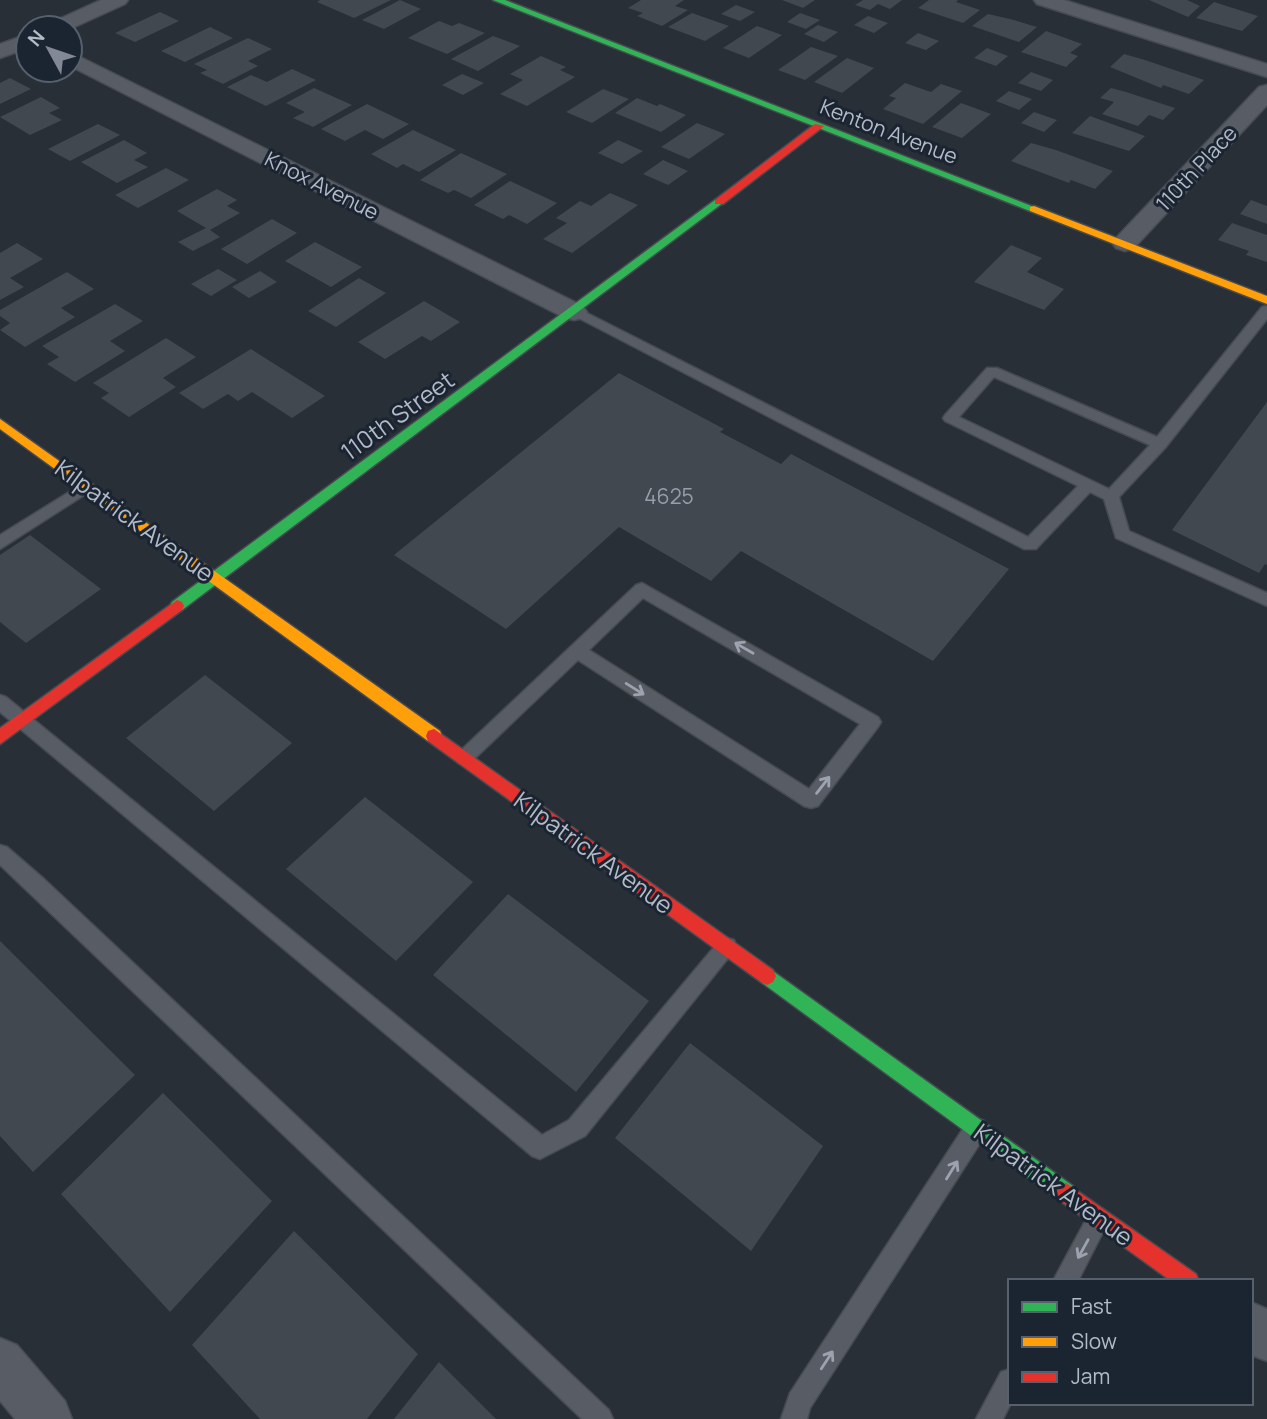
<svg xmlns="http://www.w3.org/2000/svg" width="1267" height="1419" viewBox="0 0 1267 1419" font-family="Manrope,sans-serif">
<style>
.building{fill:#42484f}
.lines{fill:none;stroke-linecap:round;stroke-linejoin:round}
.lane-casing{stroke:#464b52;stroke-width:3}
.street-casing{stroke:#464b52;stroke-width:3}
.fast-casing{stroke:#464b52;stroke-width:3}
.slow-casing{stroke:#464b52;stroke-width:3}
.jam-casing{stroke:#464b52;stroke-width:3}
.lane{fill:#585d65;fill-rule:evenodd}
.street{fill:#585d65;fill-rule:evenodd}
.fast{fill:#30b455;fill-rule:evenodd}
.slow{fill:#ff9f0a;fill-rule:evenodd}
.jam{fill:#e5322d;fill-rule:evenodd}
.oneway{stroke:#9ca3af}
.labels{text-anchor:middle;dominant-baseline:central;stroke-width:6;stroke-linejoin:round;paint-order:stroke}
.far-street-label{font-size:21px;fill:#b2bac8;stroke:#1b2532}
.number-label{font-size:21px;fill:#969eaa}
.street-label{font-size:24px;fill:#b2bac8;stroke:#1b2532}
</style>
<rect width="100%" height="100%" fill="#282f37"/>
<path class="building" d="M320,0H391L354,18L317,2Z
M400,0L421,9L384,29L362,20Z
M641,0H684L675,6L688,10L662,26L637,16L643,13L628,8Z
M782,0H815L803,8Z
M863,0H902L890,9L878,4L870,10L855,5Z
M929,0H958L956,2L980,10L963,23L918,8Z
M1149,0H1187L1200,6L1188,17Z
M1214,2L1258,16L1242,31L1196,18Z
M736,5L755,12L740,21L721,14Z
M160,12L179,21L135,42L115,33Z
M692,13L729,26L705,41L668,27Z
M800,13L820,20L806,29L787,22Z
M988,14L1010,19L1037,27L1019,42L972,26Z
M868,16L888,23L874,33L854,25Z
M439,21L452,26L459,23L485,33L447,54L408,38Z
M818,25L838,32L824,42L804,34Z
M757,26L782,35L749,58L723,48Z
M210,27L233,38L185,62L161,51Z
M1046,31L1082,44L1070,53L1078,56L1066,67L1021,52Z
M918,33L939,41L926,50L905,43Z
M493,36L520,46L478,71L451,59Z
M248,38L272,49L248,61L258,66L223,84L200,73L207,70L194,64Z
M811,47L838,56L805,80L778,70Z
M987,48L1008,56L996,66L974,58Z
M1124,54L1145,60L1204,80L1189,94L1163,85L1161,88L1110,67Z
M541,56L566,67L560,70L575,77L527,106L500,94L523,80L510,74Z
M847,58L874,68L842,93L814,82Z
M292,69L316,80L266,106L227,87L251,75L267,82Z
M1031,72L1053,80L1041,91L1018,83Z
M462,74L484,83L463,95L442,85Z
M10,78L31,89L0,104V83Z
M905,83L931,92L941,84L962,91L923,124L883,109L896,98L889,96Z
M314,88L352,105L313,127L293,118L305,112L286,103Z
M1111,88L1126,92L1175,108L1163,120L1149,115L1138,126L1102,114L1114,102L1100,98Z
M603,89L629,99L592,123L566,112Z
M1009,91L1032,99L1019,110L996,101Z
M41,97L60,108L49,113L62,120L30,135L0,117Z
M637,98L657,106L660,104L686,115L661,132L615,113Z
M961,103L991,114L962,138L932,127Z
M367,104L409,124L383,139L365,130L345,141L321,129Z
M1034,112L1057,120L1044,132L1021,123Z
M1090,116L1145,136L1129,151L1072,133Z
M697,123L725,134L689,159L661,147Z
M98,124L120,135L70,161L48,149Z
M413,130L456,150L419,172L403,164L397,168L371,154Z
M124,140L147,153L134,160L148,167L117,183L81,162Z
M618,140L643,151L622,164L598,153Z
M1031,143L1056,150L1113,171L1095,189L1071,180L1069,183L1011,161Z
M461,153L507,174L471,198L454,190L448,193L420,180Z
M663,160L688,171L668,185L643,174Z
M166,168L189,180L138,208L115,195Z
M510,181L557,203L527,224L509,215L503,219L474,205Z
M217,189L237,200L227,206L240,213L210,230L220,237L193,251L178,242L206,228L177,211Z
M610,193L638,205L572,253L543,239L567,223L556,218L580,201L591,206Z
M1251,200L1267,206V224L1240,214Z
M272,219L297,233L247,264L221,249Z
M1232,223L1267,235V262L1246,255L1249,251L1218,240Z
M315,242L362,267L331,287L285,261Z
M17,243L43,259L10,278L24,287L0,300V253Z
M1011,245L1042,258L1027,272L1064,289L1044,310L974,282Z
M218,269L237,280L211,296L191,284Z
M260,271L277,282L249,298L232,287Z
M67,272L94,289L61,308L75,317L25,347L0,330L10,323L0,316V310Z
M359,278L386,293L336,327L308,311Z
M424,301L460,322L431,341L422,336L385,359L358,342Z
M115,304L143,321L110,341L125,351L75,382L47,364L59,357L42,346Z
M166,338L196,357L163,378L176,387L129,417L101,398L109,393L93,383Z
M251,349L325,396L292,418L252,392L238,401L228,394L203,409L179,393Z
M619,373L724,429L720,432L781,464L791,454L1009,569L933,661L741,551L711,581L619,527L506,629L394,555Z
M1267,402V565L1265,564L1259,573L1172,530Z
M30,535L101,589L26,643L0,622V555Z
M205,675L292,743L214,811L126,738Z
M365,797L473,882L396,961L286,869Z
M508,894L649,1001L576,1092L433,975Z
M0,941L135,1075L33,1172L0,1136Z
M690,1043L823,1146L751,1251L615,1138Z
M163,1093L272,1201L170,1312L61,1194Z
M294,1231L418,1354L367,1419H260L192,1345Z
M439,1362L496,1419H394Z"/>
<g class="lines">
<defs>
<path id="lane" d="M1267,306V319L1165,448L1119,497L1129,531L1267,593V606L1116,538L1104,499L1090,492L1036,549H1024L567,312L574,308L579,309L1028,537L1078,486L945,421L943,418L945,415L987,368H997L1157,437L1262,307ZM994,377L1150,445L1109,489L959,417Z
M87,481L95,486L92,490L0,549V535Z
M642,583L878,717L881,722L878,727L818,806L811,808L804,806L578,660L470,763L464,766L458,763L455,758L458,753L636,585ZM643,598L860,724L809,789L589,650Z
M0,695L6,697L542,1135L569,1120L720,940L727,938L734,940L737,947L585,1136L540,1159L532,1156L0,712Z
M0,845L7,847L44,879L609,1410L613,1419H582L0,865Z
M976,1118L984,1121L987,1129L984,1137L810,1408L807,1419H781L790,1393L968,1121Z
M1098,1209L1106,1212L1109,1220L1078,1281H1053L1090,1212Z
M1010,1369L1011,1403L1003,1419H976L1001,1372Z"/>
<path id="street" d="M101,0H128L125,4L70,29L45,28L48,24Z
M1034,0H1064L1267,64V77L1037,4Z
M28,34V48L0,58V44Z
M70,52L583,306L587,312L583,318L574,320L565,318L70,66Z
M1267,85V105L1134,248L1125,251L1116,248L1112,243L1116,238L1259,87Z
M1251,1302L1267,1309V1361L1251,1355Z
M0,1338L17,1345L65,1401L72,1419H15L0,1401Z"/>
<path id="fast" d="M493,0H505L1039,209L1030,211Z
M715,200L724,202L182,610H172L170,606L172,602Z
M767,967L1073,1186L1076,1193L1073,1200L1066,1203L1059,1200L761,982L758,976L761,970Z"/>
<path id="slow" d="M1034,206L1267,296V304L1030,211V207Z
M0,419L440,731L442,736L440,741H428L0,429Z"/>
<path id="jam" d="M815,124L824,126L723,204H715V200Z
M177,600L182,602L184,606L182,610L0,744V728Z
M434,729L773,970L776,976L773,982L767,985L761,982L428,741L426,736L428,731Z
M1066,1183L1196,1274L1199,1281H1171L1059,1200L1056,1193L1059,1186Z"/>
</defs>
<use href="#lane" class="lane-casing"/>
<use href="#street" class="street-casing"/>
<use href="#fast" class="fast-casing"/>
<use href="#slow" class="slow-casing"/>
<use href="#jam" class="jam-casing"/>
<use href="#lane" class="lane"/>
<use href="#street" class="street"/>
<use href="#fast" class="fast"/>
<use href="#slow" class="slow"/>
<use href="#jam" class="jam"/>
</g>
<defs><path id="oneway-shaft" d="M-6 0H5M1.5-3L5.5 0L1.5 3" fill="none" stroke-width="1.6" stroke-linecap="round" stroke-linejoin="round" transform="scale(1.75)"/></defs>
<g class="oneway">
<use href="#oneway-shaft" transform="translate(744 648) rotate(-150)"/>
<use href="#oneway-shaft" transform="translate(635 689) rotate(32)"/>
<use href="#oneway-shaft" transform="translate(823 785) rotate(-52)"/>
<use href="#oneway-shaft" transform="translate(952 1170) rotate(-58)"/>
<use href="#oneway-shaft" transform="translate(1083 1249) rotate(119)"/>
<use href="#oneway-shaft" transform="translate(827 1360) rotate(-57)"/>
</g>
<g class="labels">
<g class="far-street-label">
<text transform="translate(889 131) rotate(21)">Kenton Avenue</text>
<text transform="translate(1196 168) rotate(-47)">110th Place</text>
<text transform="translate(322 185) rotate(27)">Knox Avenue</text>
</g>
<g class="number-label">
<text x="669" y="496">4625</text>
</g>
<g class="street-label">
<text transform="translate(397 415) rotate(-36)">110th Street</text>
<text transform="translate(135 520) rotate(36)">Kilpatrick Avenue</text>
<text transform="translate(594 852) rotate(36)">Kilpatrick Avenue</text>
<text transform="translate(1054 1184) rotate(36)">Kilpatrick Avenue</text>
</g>
</g>
<rect x="1008" y="1279" width="245" height="126" fill="#1b2532" stroke="#57616e" stroke-width="2"/>
<rect x="1022" y="1302" width="35" height="10" fill="#30b455" stroke="#57616e" stroke-width="2"/>
<text x="1071" y="1314" font-size="21" fill="#b2bac8">Fast</text>
<rect x="1022" y="1337" width="35" height="10" fill="#ff9f0a" stroke="#57616e" stroke-width="2"/>
<text x="1071" y="1349" font-size="21" fill="#b2bac8">Slow</text>
<rect x="1022" y="1372" width="35" height="10" fill="#e5322d" stroke="#57616e" stroke-width="2"/>
<text x="1071" y="1384" font-size="21" fill="#b2bac8">Jam</text>
<g transform="translate(49 49) rotate(310)"><circle r="33" fill="#1b2532" stroke="#57616e" stroke-width="2"/>
<path d="M0-5L12 26L0 18L-12 26Z" fill="#828995"/>
<text y="-10" font-size="19" font-weight="bold" text-anchor="middle" fill="#b2bac8">N</text>
</g>
</svg>
